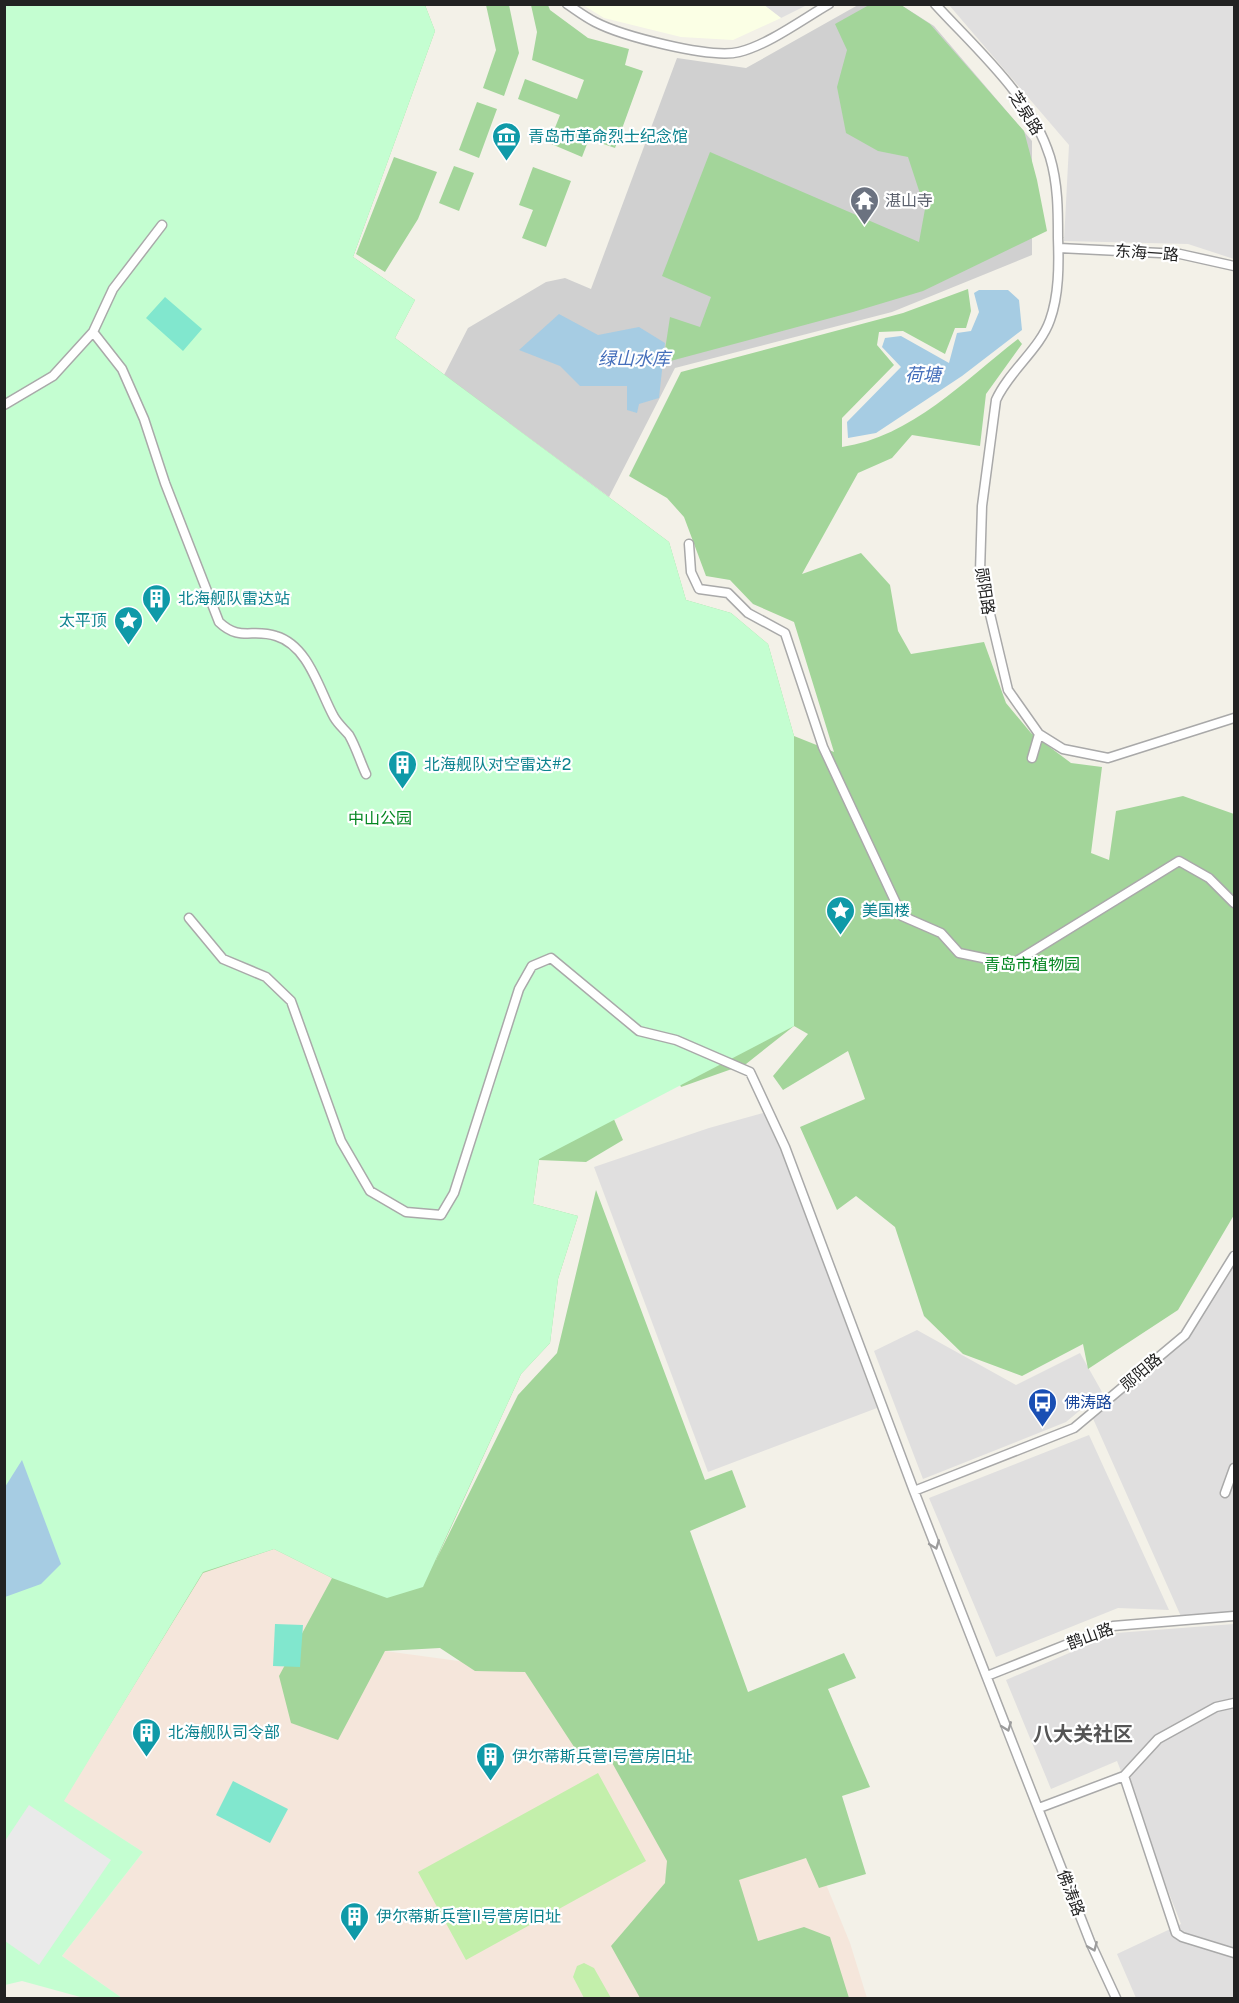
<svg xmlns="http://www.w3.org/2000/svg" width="1239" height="2003" viewBox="0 0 1239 2003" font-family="'Public Sans','Noto Sans SC',sans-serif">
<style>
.residential{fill:#e0dfdf}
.education{fill:#fbffe5}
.religious{fill:#d0d0d0}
.military{fill:#f5e6db}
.grass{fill:#c3efab}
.forest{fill:#a3d59a}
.park{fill:#c4fed1}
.pitch{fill:#81e7ce}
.parking{fill:#eaeaea}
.water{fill:#a6cce3}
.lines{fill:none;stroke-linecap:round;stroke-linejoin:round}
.street-casing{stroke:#a9a9a9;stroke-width:11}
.street{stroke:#fff;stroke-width:8}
.oneway{stroke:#9c9c9c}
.labels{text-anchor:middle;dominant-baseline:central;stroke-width:4.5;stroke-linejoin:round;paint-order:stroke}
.street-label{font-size:16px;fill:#222;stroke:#fff}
.culture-label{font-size:16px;fill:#0d838f;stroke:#fff;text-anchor:start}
.worship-label{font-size:16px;fill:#5b616d;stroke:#fff;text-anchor:start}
.park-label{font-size:16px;fill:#048721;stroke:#fff}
.transit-label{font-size:16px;fill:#164399;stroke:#fff;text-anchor:start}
.water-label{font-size:18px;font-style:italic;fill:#456fbb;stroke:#fff}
.quarter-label{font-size:20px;font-weight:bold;fill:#555;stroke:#fff}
</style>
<rect width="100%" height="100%" fill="#f3f1e8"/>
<path class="residential" d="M764,5L765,4L807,5L781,18Z
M949,5H1234V259L1188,244L1064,241L1069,145Z
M763,1113L781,1149L877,1408L708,1472L594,1167L709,1128Z
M1234,1256V1617L1183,1621L1091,1414L1185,1335Z
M917,1330L1016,1385L1080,1353L1102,1392L1066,1422L923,1479L874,1351Z
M1089,1435L1169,1610L1118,1608L996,1657L929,1498Z
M1234,1624V1998H1136L1117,1954L1181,1924L1117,1761L1051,1789L1006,1680L1116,1633Z"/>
<path class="education" d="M583,5H764L781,18L733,40L681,37L604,18Z"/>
<path class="religious" d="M858,5H901L934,26L1032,141V255L892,312L675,368L609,497L444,375L468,328L546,282L565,278L591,289L677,58L746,68Z"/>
<path class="military" d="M274,1549L334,1579L385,1651L751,1701L850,1943L867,1998H122L62,1956L143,1852L63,1801L203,1572Z"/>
<path class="grass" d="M598,1773L646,1861L466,1960L418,1872Z
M584,1963L594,1968L611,1998H584L573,1977L577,1966Z"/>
<path class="forest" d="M5,5H425L435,31L353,257L415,300L395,338L669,542L686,600L731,613L768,644L794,736L834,752L794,622L753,604L730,580L706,576L684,517L667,498L629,476L681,372L903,313L968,289L971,311L966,328H955L945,354L903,331L879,332L877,345L894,365L842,418V447C911,437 965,380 1018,339L1022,344L986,394L980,446L912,435L892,458L858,473L802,574L861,553L890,585L898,631L911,654L984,642L1006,703L1031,733L1071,763L1102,767L1091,853L1109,860L1116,811L1183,796L1234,814V1215L1178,1310L1088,1369L1083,1344L1022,1376L963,1354L924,1316L895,1227L856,1196L837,1210L800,1127L865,1099L848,1051L783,1090L773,1076L808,1034L794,1026L746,1064L681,1087L661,1041L596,1078L623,1140L586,1162L539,1160L533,1204L578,1216L558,1279L550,1343L521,1374L436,1560L518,1395L557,1353L596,1190L705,1480L732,1470L746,1507L690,1531L748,1692L844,1653L856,1678L828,1689L870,1787L842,1796L866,1874L819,1888L806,1858L739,1880L758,1941L804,1927L830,1937L849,1998H640L611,1946L665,1883L667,1861L610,1759H582L525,1672L475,1671L440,1648L385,1651L338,1740L291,1723L279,1676L332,1578L274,1549L203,1573L63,1801L4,1653Z
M486,5H509L519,53L504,96L483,88L496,50Z
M531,5H548L550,10L588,38L629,49L625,65L643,71L615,148L589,139L582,157L549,143L560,115L518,99L525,79L577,99L584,80L532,60L537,32Z
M869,5H901L930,24L1024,131L1037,180L1047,231L923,291L853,312L663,363L670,317L700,327L711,297L662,276L710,152L919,242L925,209L908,157L878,151L846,133L837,87L847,50L835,24Z
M477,102L497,109L479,158L459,150Z
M394,157L437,172L418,219L385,272L356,254Z
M454,166L474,173L459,211L439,203Z
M533,167L571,181L546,247L522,238L533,210L519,205Z"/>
<path class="park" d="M5,5H425L435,31L353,257L415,300L395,338L669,542L686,600L731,613L768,644L794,736V1026L539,1159L533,1204L578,1216L558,1279L550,1343L521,1374L423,1587L387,1598L332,1578L274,1549L203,1572L64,1801L143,1852L62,1956L122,1998H84L22,1981L5,1985Z"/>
<path class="pitch" d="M165,297L202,329L183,351L146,318Z
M275,1624L303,1625L300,1667L273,1666Z
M233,1781L288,1809L270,1843L216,1815Z"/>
<path class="parking" d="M29,1805L111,1860L39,1965L5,1941V1841Z"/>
<path class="water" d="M979,290H1008L1019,300L1022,330L962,376L876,433L848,438L847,422L901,367L882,347L885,338L901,336L949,363L957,333L971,331L979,312L974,293Z
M559,314L598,335L639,327L665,343L659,398L639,404L637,413L627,410V386H580L560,366L519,350Z
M22,1460L61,1564L41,1584L5,1597V1487Z"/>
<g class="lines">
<defs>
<path id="street" d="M567,4C576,10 585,17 595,22C622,36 710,59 739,52C768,45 803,19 829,4
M935,4C977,50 1031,96 1050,157C1058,184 1058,211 1058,238C1059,265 1059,295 1050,320C1040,349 1009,371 996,400L982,506L980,572L1008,690L1039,734L1063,749L1108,758L1234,718
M1059,248L1180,254L1234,266
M93,332L122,369L144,419L165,483L219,622C240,642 252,628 276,636C309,646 319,690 334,717C338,724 344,729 349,735C356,747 360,761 366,774
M4,405L53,376L93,332L113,289L162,225
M689,544L691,572L699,589L728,593L748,613L785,633L823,747L902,916L941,933L959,953L1012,964L1179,861L1209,878L1234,903
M1032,758L1039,734
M189,918L223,959L266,977L291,1001L341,1141L370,1191L406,1212L441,1215L454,1193L519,989L532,966L551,958L639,1031L676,1040L750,1072L785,1147L914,1491L1091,1944L1116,1998
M914,1491L1074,1428L1185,1335L1234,1256
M1225,1493L1234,1468
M987,1676L1113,1626L1234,1616
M1124,1776L1176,1933L1182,1937L1234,1953
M1039,1808L1124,1776L1158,1739L1216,1707L1234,1703"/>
</defs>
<use href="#street" class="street-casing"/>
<use href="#street" class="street"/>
</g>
<defs><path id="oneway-chevron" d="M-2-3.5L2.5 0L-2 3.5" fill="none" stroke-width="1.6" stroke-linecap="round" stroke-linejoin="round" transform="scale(1.5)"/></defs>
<g class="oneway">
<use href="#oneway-chevron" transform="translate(935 1545) rotate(69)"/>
<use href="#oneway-chevron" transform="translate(1007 1727) rotate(69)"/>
<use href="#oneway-chevron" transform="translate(1093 1947) rotate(67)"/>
</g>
<defs>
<symbol id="museum-pin" viewBox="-11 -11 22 30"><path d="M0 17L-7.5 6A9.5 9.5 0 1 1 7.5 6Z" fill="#0f9aa8" stroke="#fff"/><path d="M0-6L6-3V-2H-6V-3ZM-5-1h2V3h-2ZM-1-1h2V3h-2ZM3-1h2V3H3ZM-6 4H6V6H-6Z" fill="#fff"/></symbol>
<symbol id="temple-pin" viewBox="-11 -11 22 30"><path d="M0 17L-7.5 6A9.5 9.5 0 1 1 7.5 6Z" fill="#6b7280" stroke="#fff"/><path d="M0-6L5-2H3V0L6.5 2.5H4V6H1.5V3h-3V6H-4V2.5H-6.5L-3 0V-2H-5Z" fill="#fff"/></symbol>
<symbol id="building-pin" viewBox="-11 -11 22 30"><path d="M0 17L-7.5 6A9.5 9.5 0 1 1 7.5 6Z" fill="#0f9aa8" stroke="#fff"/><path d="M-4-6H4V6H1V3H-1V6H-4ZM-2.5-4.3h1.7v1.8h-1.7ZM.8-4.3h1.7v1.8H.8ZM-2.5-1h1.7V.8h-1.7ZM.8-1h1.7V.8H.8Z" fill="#fff"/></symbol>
<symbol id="sight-pin" viewBox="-11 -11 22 30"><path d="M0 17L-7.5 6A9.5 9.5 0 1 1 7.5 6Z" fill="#0f9aa8" stroke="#fff"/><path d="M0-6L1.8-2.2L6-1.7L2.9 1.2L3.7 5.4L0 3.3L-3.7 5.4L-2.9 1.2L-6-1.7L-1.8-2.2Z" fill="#fff"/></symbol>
<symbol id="bus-pin" viewBox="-11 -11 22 30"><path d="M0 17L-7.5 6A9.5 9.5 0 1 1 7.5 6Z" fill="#1a4fb4" stroke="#fff"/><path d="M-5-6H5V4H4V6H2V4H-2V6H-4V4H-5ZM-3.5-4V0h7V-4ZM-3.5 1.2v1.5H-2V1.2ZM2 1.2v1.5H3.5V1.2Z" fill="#fff"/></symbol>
</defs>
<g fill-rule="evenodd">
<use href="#museum-pin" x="490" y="120" width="33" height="45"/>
<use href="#temple-pin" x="848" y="184" width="33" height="45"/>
<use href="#building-pin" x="140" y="582" width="33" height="45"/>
<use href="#sight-pin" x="112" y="604" width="33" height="45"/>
<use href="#building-pin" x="386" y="748" width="33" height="45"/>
<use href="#sight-pin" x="824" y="894" width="33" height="45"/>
<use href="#bus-pin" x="1026" y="1386" width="33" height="45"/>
<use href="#building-pin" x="130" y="1716" width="33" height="45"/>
<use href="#building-pin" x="474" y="1740" width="33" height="45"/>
<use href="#building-pin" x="338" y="1900" width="33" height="45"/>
</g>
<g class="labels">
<g class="street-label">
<text transform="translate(1026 113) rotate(58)">芝泉路</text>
<text transform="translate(1147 253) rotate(4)">东海一路</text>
<text transform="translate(985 591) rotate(81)">郧阳路</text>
<text transform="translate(1141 1372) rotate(-40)">郧阳路</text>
<text transform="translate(1090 1636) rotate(-20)">鹊山路</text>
<text transform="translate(1071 1893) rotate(69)">佛涛路</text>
</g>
<g class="culture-label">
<text x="528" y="136">青岛市革命烈士纪念馆</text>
<text x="178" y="598">北海舰队雷达站</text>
<text x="107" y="620" text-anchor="end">太平顶</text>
<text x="424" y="764">北海舰队对空雷达#2</text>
<text x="862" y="910">美国楼</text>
<text x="168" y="1732">北海舰队司令部</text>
<text x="512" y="1756">伊尔蒂斯兵营I号营房旧址</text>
<text x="376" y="1916">伊尔蒂斯兵营II号营房旧址</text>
</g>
<g class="worship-label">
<text x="885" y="200">湛山寺</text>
</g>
<g class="park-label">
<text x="380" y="818">中山公园</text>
<text x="1032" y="964">青岛市植物园</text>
</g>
<g class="transit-label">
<text x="1064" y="1402">佛涛路</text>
</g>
<g class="water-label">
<text x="634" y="358">绿山水库</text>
<text x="923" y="374">荷塘</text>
</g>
<g class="quarter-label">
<text x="1083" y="1734">八大关社区</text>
</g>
</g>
<rect width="1239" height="2003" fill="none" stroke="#222222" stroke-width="12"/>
</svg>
